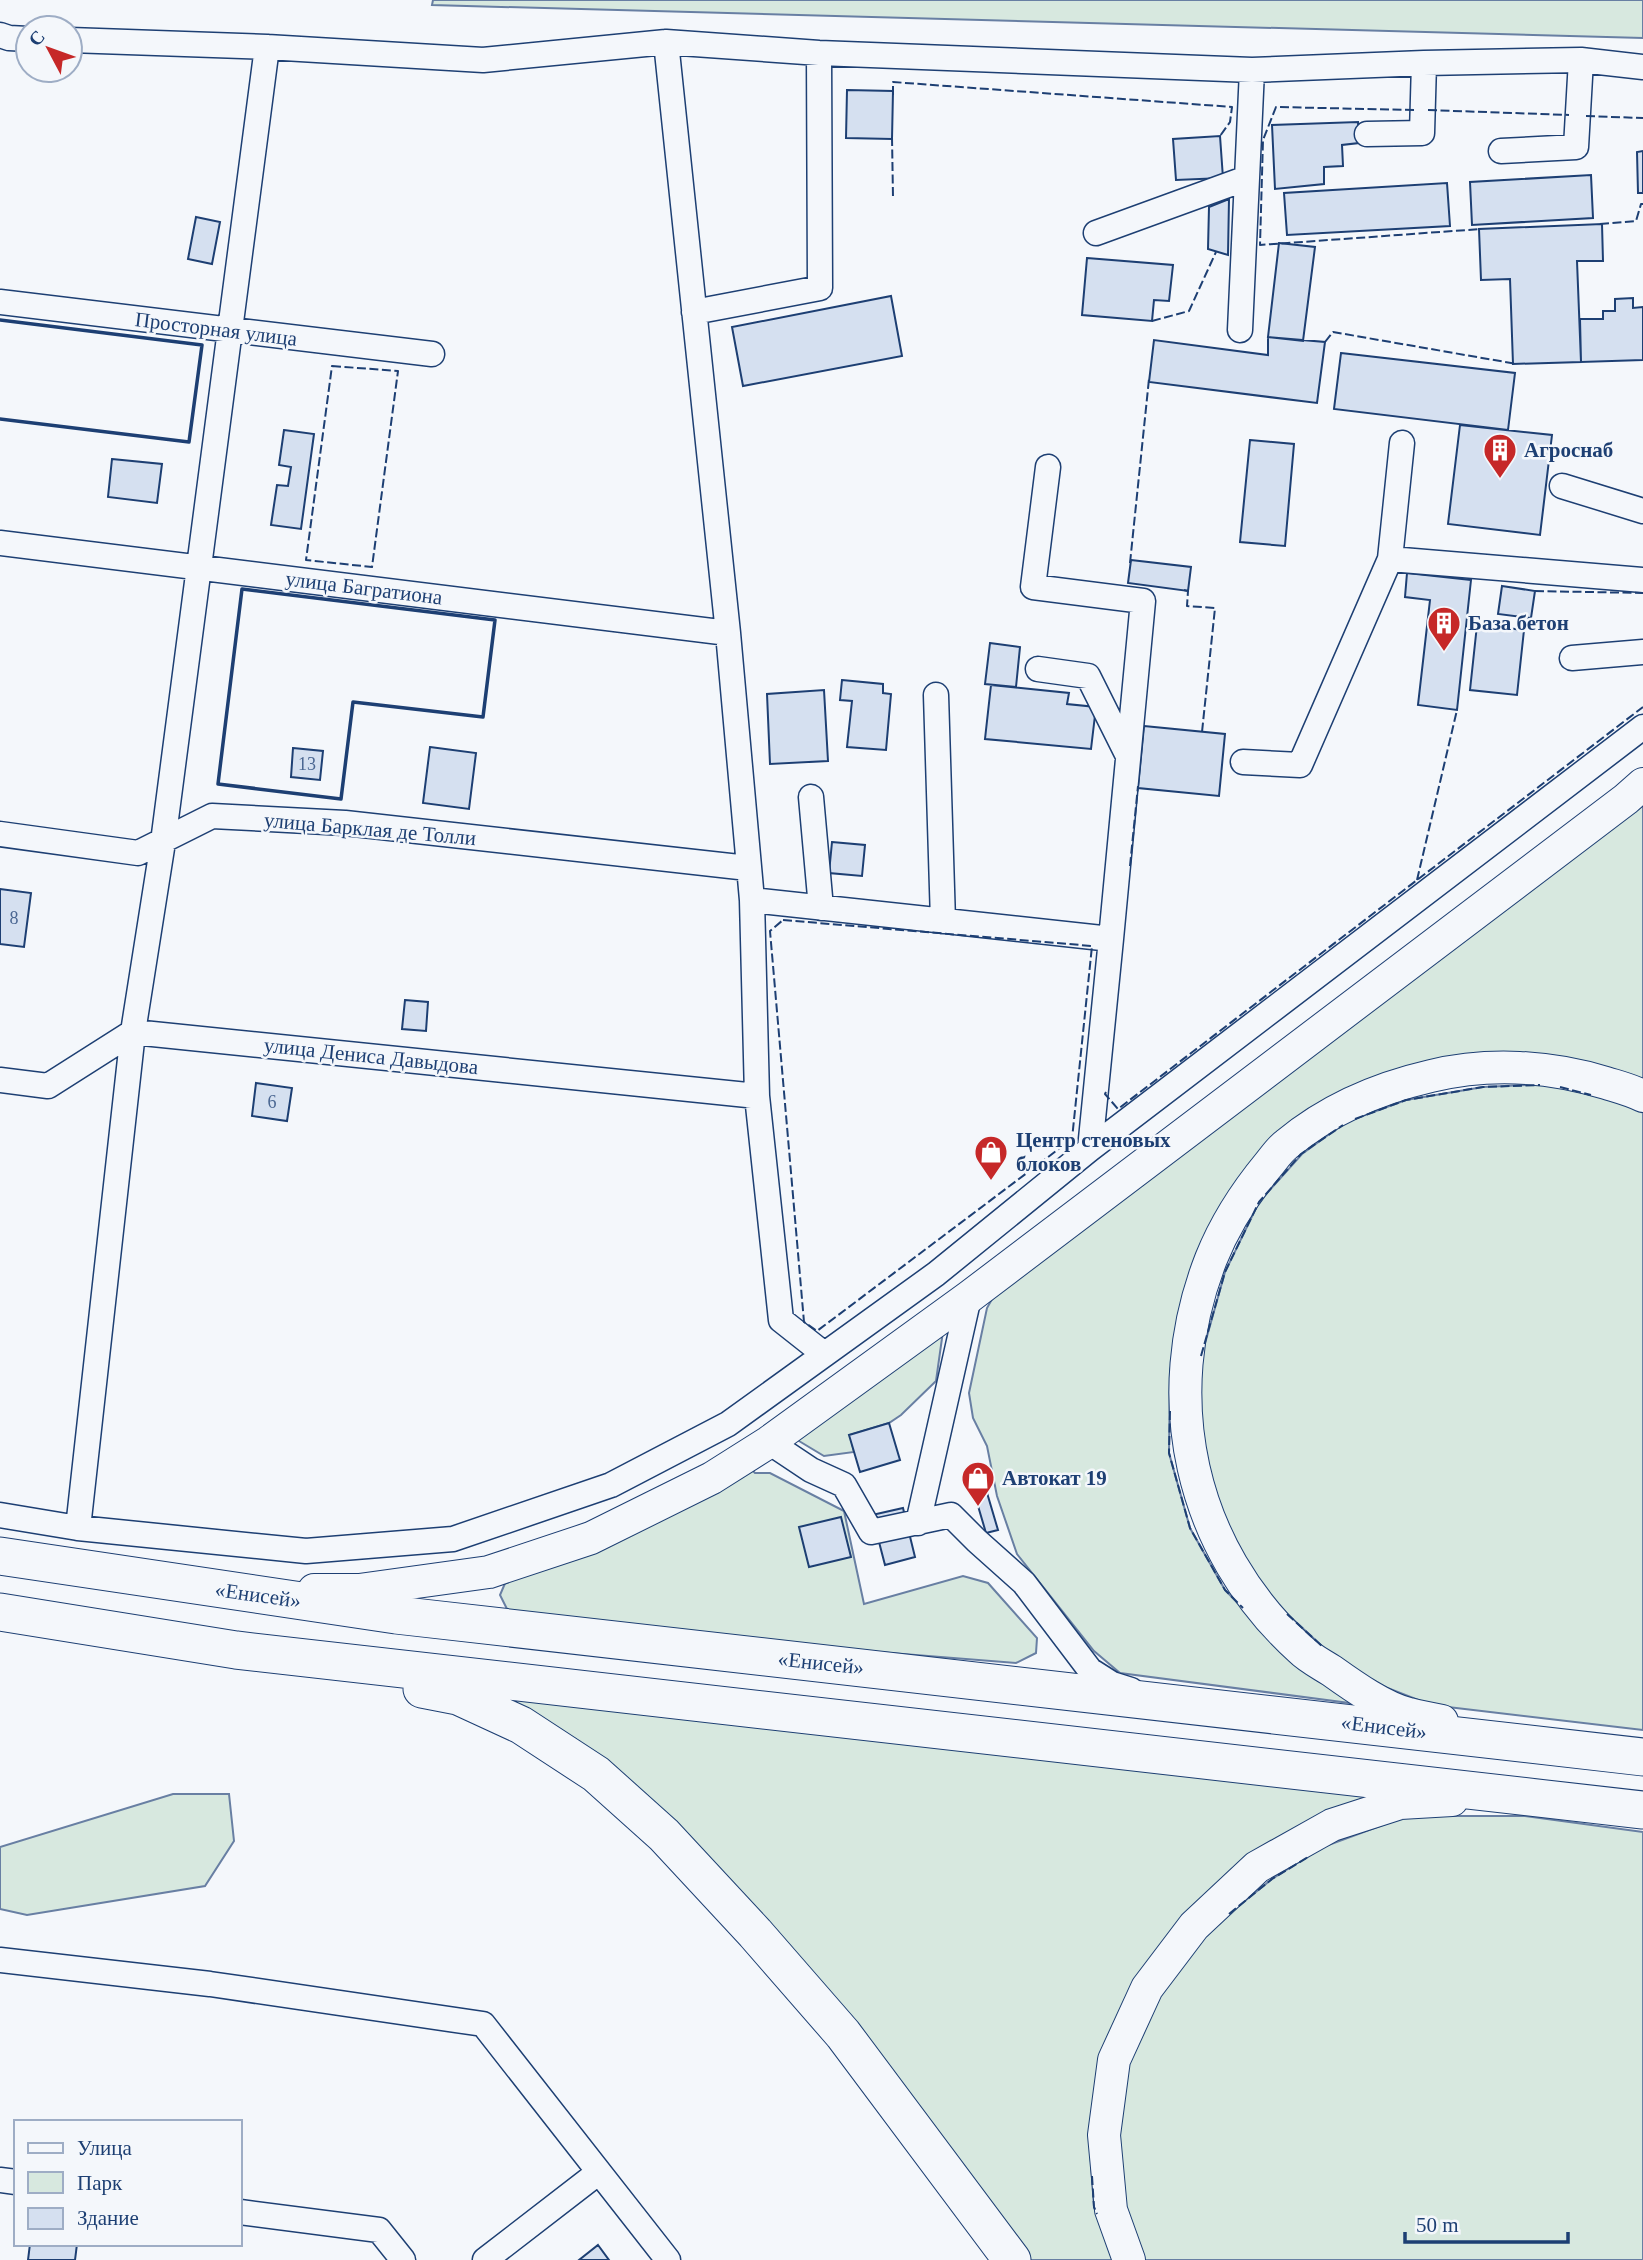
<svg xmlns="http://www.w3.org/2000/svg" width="1643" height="2260" viewBox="0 0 1643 2260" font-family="'Times New Roman',serif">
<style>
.green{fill:#d7e8df;stroke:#687fa3;stroke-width:2}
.building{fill:#d5e0f0;stroke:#1d3f73;stroke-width:2}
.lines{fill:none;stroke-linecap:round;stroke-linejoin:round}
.minor-casing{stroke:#1d3f73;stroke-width:27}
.major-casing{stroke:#1d3f73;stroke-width:34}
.highway-casing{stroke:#1d3f73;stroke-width:39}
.minor{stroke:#f4f7fb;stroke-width:24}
.major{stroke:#f4f7fb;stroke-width:32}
.highway{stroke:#f4f7fb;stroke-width:37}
.fence{stroke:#1d3f73;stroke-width:2;stroke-dasharray:9 3.5;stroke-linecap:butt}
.wall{stroke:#1d3f73;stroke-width:3.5}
.labels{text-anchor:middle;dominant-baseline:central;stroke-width:5;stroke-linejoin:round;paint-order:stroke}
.number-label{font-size:18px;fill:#4b6792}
.street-label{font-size:21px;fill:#1d3f73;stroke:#f4f7fb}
.poi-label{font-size:21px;font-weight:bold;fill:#1d3f73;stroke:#f4f7fb;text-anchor:start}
</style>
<rect width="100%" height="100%" fill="#f4f7fb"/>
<path class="green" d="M433,0H1643V38L432,5Z
M1643,799V1080L1556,1056L1482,1060L1340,1092L1193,1272L1170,1371L1169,1453L1190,1528L1225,1590L1294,1662L1357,1704L1120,1673L1094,1651L1017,1554L997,1496L987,1446L973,1418L969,1393L987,1308L1000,1285Z
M1548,1084L1627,1104L1643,1113V1730L1431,1705L1367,1680L1323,1647L1247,1577L1197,1445V1372L1225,1272L1259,1202L1302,1154L1346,1122L1406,1100L1483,1087Z
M944,1324L936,1381L901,1415L889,1423L850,1435L854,1452L824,1456L794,1438Z
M749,1467L755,1473H770L844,1511L864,1604L963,1576L988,1583L1037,1638L1036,1653L1016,1663L638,1633L508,1611L500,1595L506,1581Z
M495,1688L1391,1795L1184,1915L1089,2133L1094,2207L1114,2260H1024L601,1766Z
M173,1794H229L234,1841L205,1886L27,1915L0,1909V1847Z
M1407,1816H1525L1643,1832V2260H1141L1121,2210L1116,2136L1129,2059L1157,1995L1204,1934L1272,1879L1323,1847Z"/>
<path class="building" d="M847,90L893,91L892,139L846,138Z
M1358,122L1359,143L1342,145L1343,166L1324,167V184L1275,189L1272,125Z
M1220,136L1223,178L1176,180L1173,139Z
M1643,151V193H1638L1637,152Z
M1591,175L1593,218L1472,225L1470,182Z
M1447,183L1450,226L1287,235L1284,193Z
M1229,199L1228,255L1208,249L1209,207Z
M196,217L220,222L212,264L188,259Z
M1602,224L1603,261H1577L1581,362L1513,364L1510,279L1481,280L1479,229Z
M1279,243L1315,247L1303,341L1268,337Z
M1087,258L1173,265L1169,301L1154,300L1152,321L1082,315Z
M891,296L902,356L743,386L732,327Z
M1633,298V308L1643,307V360L1581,362L1580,319H1603V311H1615V299Z
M1268,337L1325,342L1317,403L1149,382L1154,340L1268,355Z
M1341,353L1515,373L1508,430L1334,409Z
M1460,425L1552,435L1540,535L1448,524Z
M284,430L314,434L301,529L271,525L277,485L288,486L291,467L279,465Z
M1250,440L1294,444L1285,546L1240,542Z
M112,459L162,464L157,503L108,497Z
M1131,560L1191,567L1188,591L1128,583Z
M1407,573L1471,580L1457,710L1418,705L1430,600L1405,597Z
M1502,586L1535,591L1531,618L1498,614Z
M1477,625L1524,630L1517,695L1470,690Z
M990,643L1020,647L1016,687L985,684Z
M842,680L883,684V693L891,694L886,750L847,747L852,701L840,700Z
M991,685L1069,693L1067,704L1096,707L1091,749L985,739Z
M824,690L828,761L770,764L767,694Z
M1144,726L1225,734L1219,796L1138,788Z
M430,747L476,753L469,809L423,803Z
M293,748L323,751L320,780L291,777Z
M832,842L865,845L862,876L829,873Z
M0,889L31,893L24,947L0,944Z
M405,1000L428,1002L426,1031L402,1029Z
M256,1083L292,1088L287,1121L252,1116Z
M889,1423L900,1460L860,1472L849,1435Z
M985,1486L998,1530L986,1533L973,1489Z
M903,1508L915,1557L885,1565L872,1515Z
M841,1517L851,1557L809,1567L799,1527Z
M30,2244H77L75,2260H28Z
M598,2245L609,2260H579Z"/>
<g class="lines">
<defs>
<path id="minor" d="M0,35L9,38L28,39
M70,40L267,47L483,60L666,42L819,53L1252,70L1424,63L1581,60L1643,67
M666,42L728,633L752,900L757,1096L781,1320L824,1354
M1367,134L1422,133L1424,63
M1501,151L1576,147L1581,60
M1096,233L1247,178
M0,302L432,354
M694,312L820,288L819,53
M1240,330L1252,70
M1048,467L1033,587L1143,601L1111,939
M1562,486L1643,511
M0,543L728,633
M1390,559L1402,443
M1572,658L1643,652
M1038,669L1088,676L1127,754
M936,695L943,921
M1243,762L1300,765L1390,559L1643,580
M811,797L821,908
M0,834L138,853L212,816L345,823L748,868
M752,900L1111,939L1090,1149
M0,1080L48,1086L133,1032L757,1096
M769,1442L811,1470L844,1485L871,1532L951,1515L977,1541L1024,1583L1090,1670L1112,1684L1131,1690
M0,1515L78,1528L306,1551L453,1539L611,1485L728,1424L936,1274L1090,1149L1643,727
M918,1523L969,1297
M78,1528L133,1032L163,842L267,47
M0,1960L210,1984L483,2024L668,2260
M0,2180L16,2182
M240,2212L379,2230L403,2260
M485,2260L599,2172"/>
<path id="major" d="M314,1590H359L489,1572L591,1538L712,1478L769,1442L969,1297L1626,799L1643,784
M1442,1721C1431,1719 1420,1717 1409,1714C1384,1708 1353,1686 1332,1671C1321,1664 1309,1658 1300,1649C1189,1548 1157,1397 1211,1259C1225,1224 1245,1193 1269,1164C1274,1158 1280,1149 1287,1144C1329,1109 1379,1088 1431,1076C1489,1062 1550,1066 1606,1083C1619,1087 1631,1090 1643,1096
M1129,2260L1111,2210L1104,2135L1114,2060L1147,1988L1194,1926L1257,1867L1332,1825L1400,1803L1452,1800"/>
<path id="highway" d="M0,1556L396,1615L1643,1757
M0,1612L236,1650L1643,1810
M422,1689L458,1696L521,1725L596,1774L664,1835L755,1933L843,2034L1012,2260"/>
</defs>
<use href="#minor" class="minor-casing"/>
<use href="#major" class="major-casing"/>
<use href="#highway" class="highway-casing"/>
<use href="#minor" class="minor"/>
<use href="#major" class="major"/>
<use href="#highway" class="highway"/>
<path class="fence" d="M893,95V82L1232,107L1230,122L1220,136
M1414,110L1276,107L1263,140L1260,245L1481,229
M1428,110L1569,115
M1586,116L1643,118
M892,137L893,197
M1600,224L1636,221L1641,204H1643
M1152,321L1189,311L1216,252
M1325,342L1333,332L1517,364
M332,366L398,371L372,567L306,560Z
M1130,563L1149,379
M1184,590L1188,591L1187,606L1215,608L1202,732H1200
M1535,591L1643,593
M1130,866L1138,786
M1417,880L1457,710
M783,920L1092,946L1072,1139L817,1331L804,1322L770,931Z
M1560,1087L1591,1095
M1106,1092L1105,1094L1118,1109L1643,707
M1355,1119L1406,1100L1483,1087L1540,1085
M1201,1356L1225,1272L1259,1202L1301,1154L1343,1125
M1170,1411L1169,1453L1190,1528L1225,1590L1243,1608
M1287,1614L1323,1647
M1229,1914L1272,1879L1308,1857
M1092,2176L1094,2207L1097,2214"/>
<path class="wall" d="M0,320L202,345L189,442L0,419
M242,589L495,620L483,717L353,702L341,799L218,784Z"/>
</g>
<defs>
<symbol id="building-pin" viewBox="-11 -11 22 30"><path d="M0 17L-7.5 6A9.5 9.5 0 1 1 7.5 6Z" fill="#c62828" stroke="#f4f7fb"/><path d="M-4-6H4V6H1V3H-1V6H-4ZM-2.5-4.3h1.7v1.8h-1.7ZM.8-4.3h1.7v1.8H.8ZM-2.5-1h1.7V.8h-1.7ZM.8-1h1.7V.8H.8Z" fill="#fff"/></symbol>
<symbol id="shop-pin" viewBox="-11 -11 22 30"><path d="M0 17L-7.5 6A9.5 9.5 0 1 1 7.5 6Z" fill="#c62828" stroke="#f4f7fb"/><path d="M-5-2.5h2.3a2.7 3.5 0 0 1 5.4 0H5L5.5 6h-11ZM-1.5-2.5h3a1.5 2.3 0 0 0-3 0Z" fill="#fff"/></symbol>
</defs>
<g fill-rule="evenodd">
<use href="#building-pin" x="1481" y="431" width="38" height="52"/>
<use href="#building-pin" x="1425" y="604" width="38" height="52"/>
<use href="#shop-pin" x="972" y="1133" width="38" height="52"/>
<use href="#shop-pin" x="959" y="1459" width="38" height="52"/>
</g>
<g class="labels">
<g class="number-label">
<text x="307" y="764">13</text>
<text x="14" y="918">8</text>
<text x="272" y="1102">6</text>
</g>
<g class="street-label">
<text transform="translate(216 329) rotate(7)">Просторная улица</text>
<text transform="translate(364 588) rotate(7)">улица Багратиона</text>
<text transform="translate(370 829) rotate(5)">улица Барклая де Толли</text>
<text transform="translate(371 1056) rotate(6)">улица Дениса Давыдова</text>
<text transform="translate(258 1595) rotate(8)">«Енисей»</text>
<text transform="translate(821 1663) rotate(6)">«Енисей»</text>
<text transform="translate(1384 1727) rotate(7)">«Енисей»</text>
</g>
<g class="poi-label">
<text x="1524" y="450">Агроснаб</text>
<text x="1468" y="623">База бетон</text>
<text x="1016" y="1140">Центр стеновых<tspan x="1016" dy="24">блоков</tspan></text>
<text x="1002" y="1478">Автокат 19</text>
</g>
</g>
<rect x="14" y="2120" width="228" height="126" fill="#f4f7fb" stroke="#9eadc5" stroke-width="2"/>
<rect x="28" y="2143" width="35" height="10" fill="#f4f7fb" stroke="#9eadc5" stroke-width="2"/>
<text x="77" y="2155" font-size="21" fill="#1d3f73">Улица</text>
<rect x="28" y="2172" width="35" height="21" fill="#d7e8df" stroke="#9eadc5" stroke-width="2"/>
<text x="77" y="2190" font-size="21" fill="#1d3f73">Парк</text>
<rect x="28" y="2208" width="35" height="21" fill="#d5e0f0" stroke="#9eadc5" stroke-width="2"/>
<text x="77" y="2225" font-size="21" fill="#1d3f73">Здание</text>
<g transform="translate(49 49) rotate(311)"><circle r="33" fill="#f4f7fb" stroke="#9eadc5" stroke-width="2"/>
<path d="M0-5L12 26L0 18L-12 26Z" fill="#c62828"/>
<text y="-10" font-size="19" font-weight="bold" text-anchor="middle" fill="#1d3f73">С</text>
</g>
<path d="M1405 2232v10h163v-10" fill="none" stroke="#1d3f73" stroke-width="3.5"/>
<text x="1416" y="2232" font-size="21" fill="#1d3f73" stroke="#f4f7fb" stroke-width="5" paint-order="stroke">50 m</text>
</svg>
